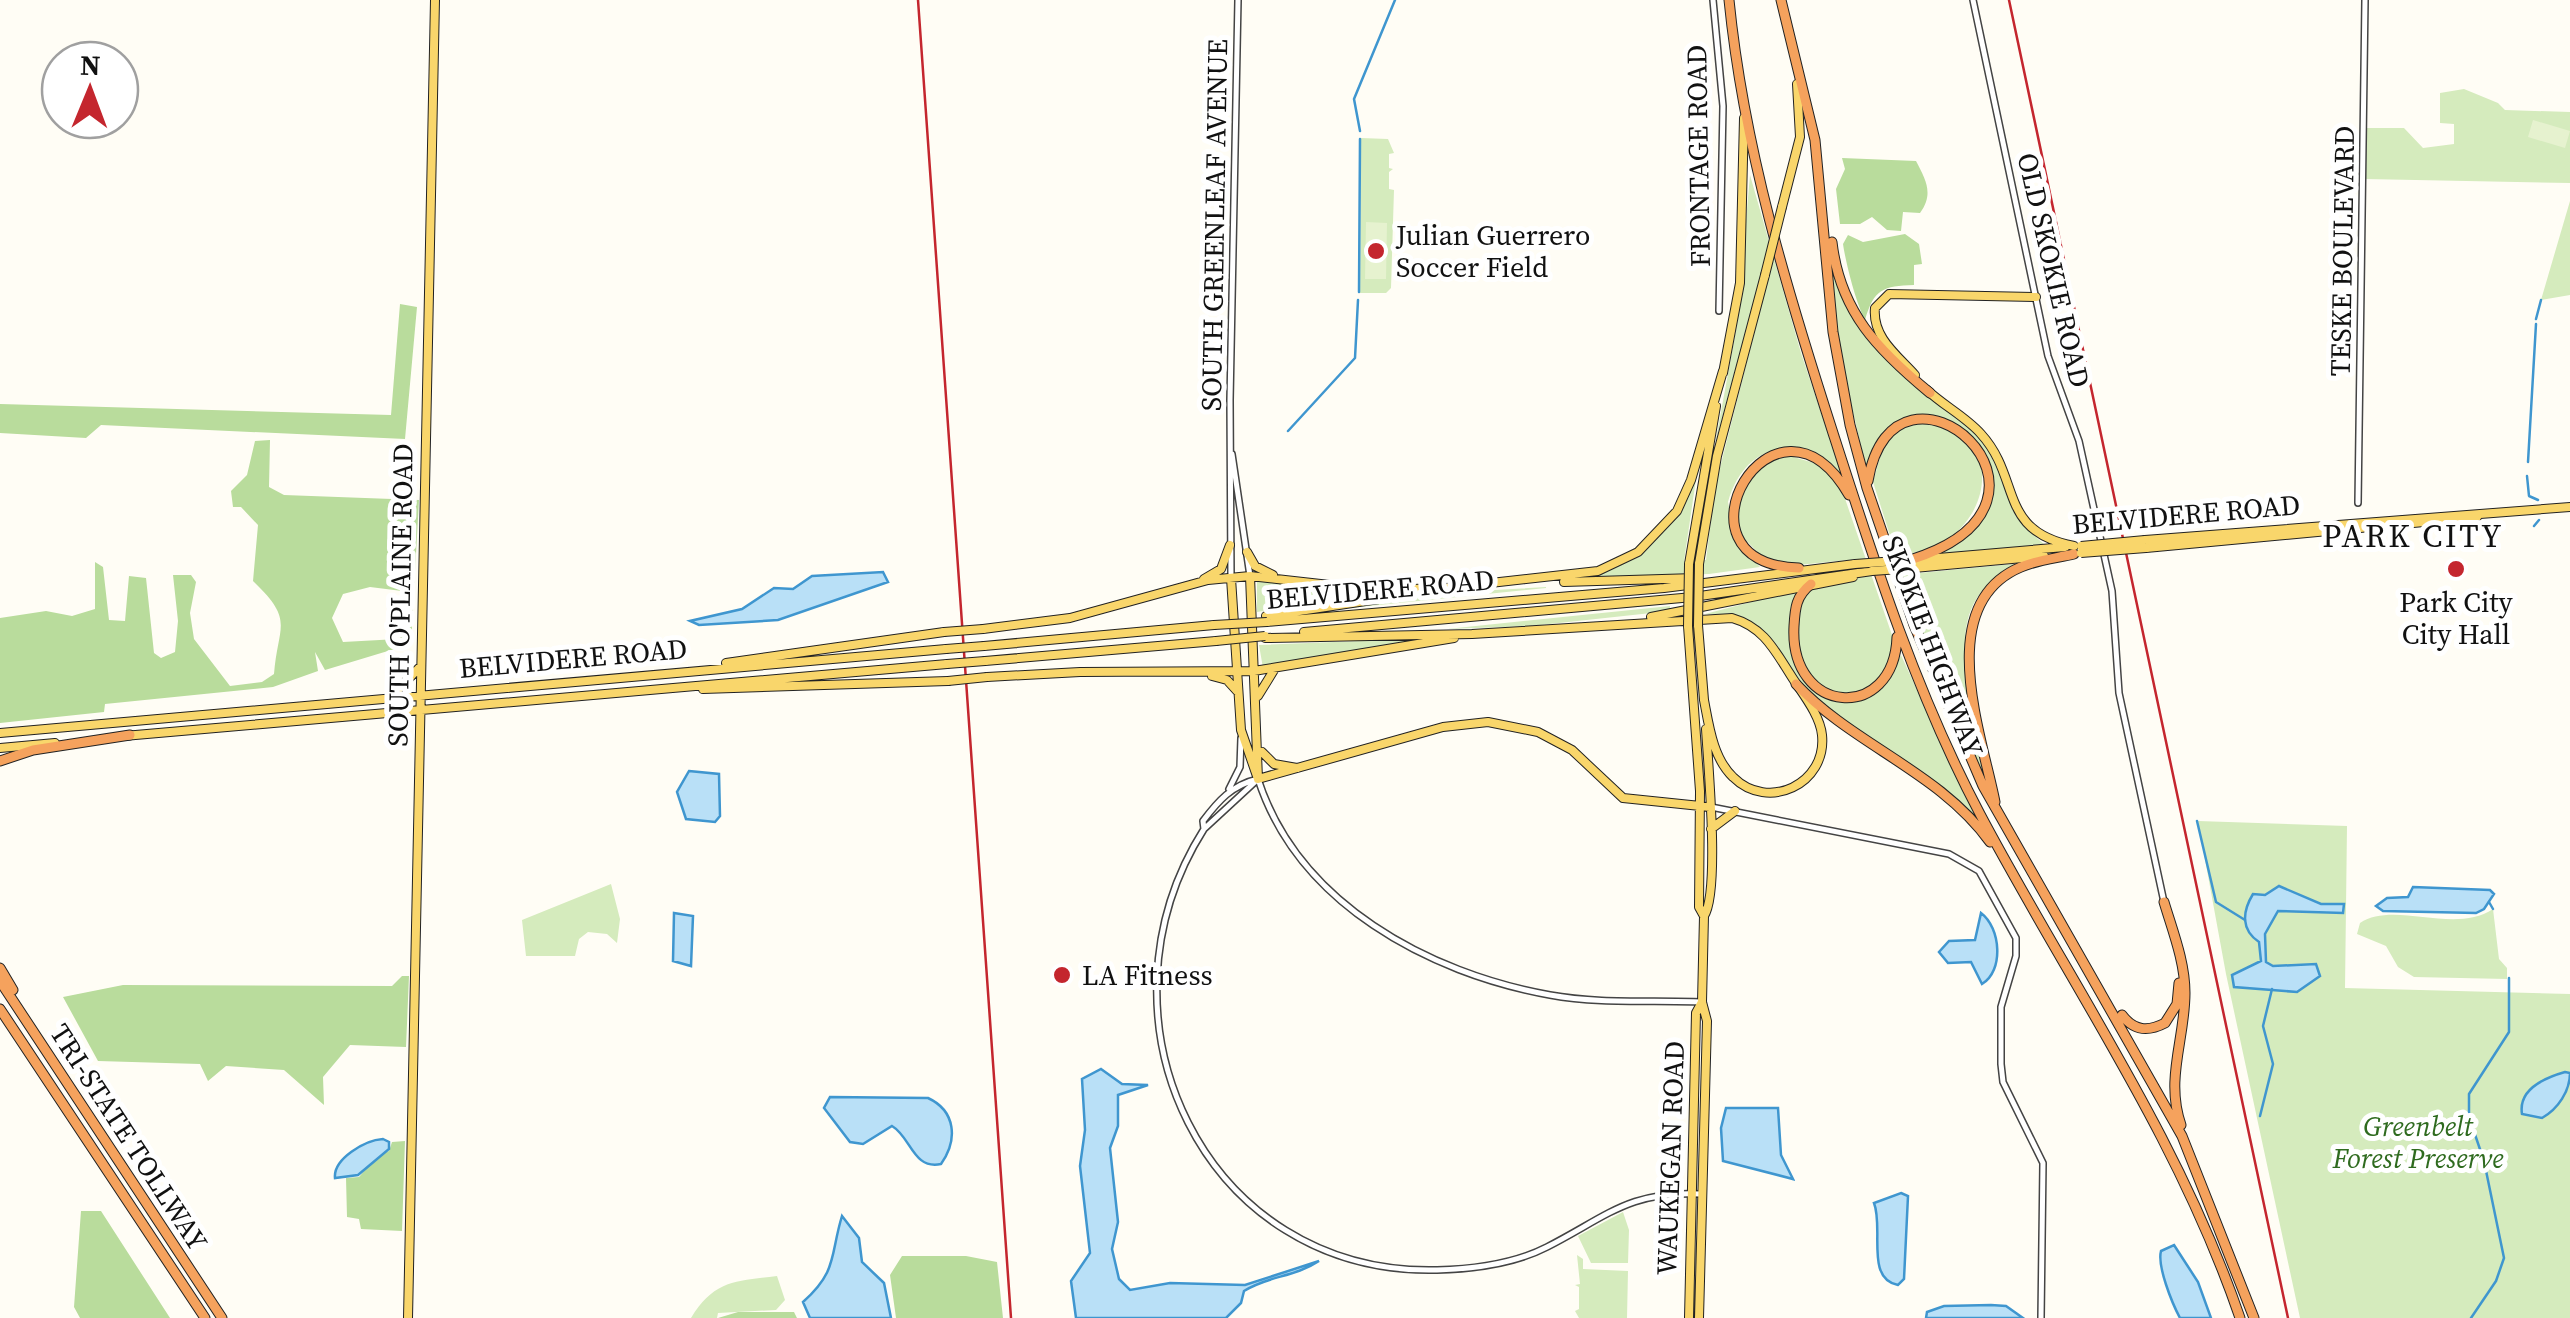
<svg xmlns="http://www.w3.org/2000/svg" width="2570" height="1318" viewBox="0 0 2570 1318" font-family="'Source Serif 4',serif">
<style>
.green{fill:#d5ebbd}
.forest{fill:#b9dc9c;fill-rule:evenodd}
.pitch{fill:#e6f2cf}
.water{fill:#b9e0f7;stroke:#3f96cf;stroke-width:2.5}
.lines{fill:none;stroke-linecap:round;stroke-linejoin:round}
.stream{stroke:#3f96cf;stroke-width:2.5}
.minor-casing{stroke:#444;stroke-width:8}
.major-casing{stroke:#222;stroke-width:10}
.highway-casing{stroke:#222;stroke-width:11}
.minor{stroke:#fff;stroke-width:5}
.major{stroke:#f9d66b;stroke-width:8}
.highway{stroke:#f5a25d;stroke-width:9}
.rail{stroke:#c4262e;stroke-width:2.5}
.major-bridge-casing{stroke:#222;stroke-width:10;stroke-linecap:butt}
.major-bridge{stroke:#f9d66b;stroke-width:8}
.poi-dot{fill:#c4262e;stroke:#fff;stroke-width:4}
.labels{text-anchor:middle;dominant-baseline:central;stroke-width:10;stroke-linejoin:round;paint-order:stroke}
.street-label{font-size:28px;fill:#111;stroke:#fff}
.poi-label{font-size:28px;fill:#111;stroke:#fff;text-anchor:start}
.park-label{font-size:28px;font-style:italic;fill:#2f6b1f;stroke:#fff}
.quarter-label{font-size:32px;letter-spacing:2.5px;fill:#111;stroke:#fff}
</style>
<rect width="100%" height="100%" fill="#fffdf5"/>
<path class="green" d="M2464,89L2498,103L2505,110L2570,112V183L2365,179L2367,128H2404L2423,148L2454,144V124L2440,123V93Z
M1361,138L1388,139L1394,153L1389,154V168L1393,169L1389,172V189L1394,190L1391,288L1386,293H1360Z
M1750,175L1801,353L1847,490C1813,432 1747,435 1728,502L1736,540L1760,567L1709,574L1582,578C1652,559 1675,524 1699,459L1684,561L1706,560L1715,487L1767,283L1762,271L1715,444L1737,325Z
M2570,201V295L2541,300Z
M1829,242C1844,325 1871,350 1936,401C1951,413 1971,425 1982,441C2008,479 2006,513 2044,544L1932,556C1941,550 1954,546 1964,537C2041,457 1919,357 1866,468L1838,347Z
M1919,423C2010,421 1998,538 1913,553L1919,573L2023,563C1917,606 1990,709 1985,779L1922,636L1873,482L1884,443L1903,428Z
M1787,455L1824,466L1841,487L1892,635C1895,654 1889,663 1878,678C1863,699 1826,699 1809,679C1792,659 1788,597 1816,586C1827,582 1843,583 1855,581L1848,560L1789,566L1764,559L1740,534L1735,505L1756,466Z
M1257,579L1364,595V596L1257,612Z
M1546,587V588L1330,610L1442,593Z
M1801,589L1790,628V651L1800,677L1818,694L1840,700L1882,685L1901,655L1979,825L1812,696L1759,627L1737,616L1705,614Z
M1670,606V611L1531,626L1447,629Z
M1437,638L1263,668L1259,645Z
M2198,821L2347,826L2345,988L2570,994V1318H2300L2226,974Z
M611,884L620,919L617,943L607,934L588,932L579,939L575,956H526L522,920Z
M2493,909L2499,959L2507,968V979L2414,977L2398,967L2386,946L2357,934L2360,923C2394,900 2454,935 2493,909Z
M1623,1212L1629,1230L1628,1263H1591L1578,1236Z
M1577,1255L1583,1259V1269L1628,1271L1627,1318H1579L1575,1311L1579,1309V1287L1575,1285L1580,1284Z
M777,1276L785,1300L776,1310L718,1313L717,1318H691C714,1280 736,1281 777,1276Z"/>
<path class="forest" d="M1842,158L1916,161C1926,180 1934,194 1920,213L1903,212L1901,231L1887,230L1872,217L1860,224H1840L1836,189L1845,169Z
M1905,234L1919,244L1922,264L1914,265V285C1883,286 1874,289 1865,320C1856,303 1846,264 1843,244L1848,235L1863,242Z
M400,304L417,307L405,439L101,425L86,438L0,433V404L391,415Z
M270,440L269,487L284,495L419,500L411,644L325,670L315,652L318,671L273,687L105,704L104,712L0,723V618L46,611L72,616L95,609V562L103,567L109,620L125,621L129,576L146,578L154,653L161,658L175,652L178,621L173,575H191L196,582L190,613L194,639L230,686L262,682L274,674C278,624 295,621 253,581L258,525L241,507H233L231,491L247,475L255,441ZM370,587L402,591L409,597L407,634L398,639L343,642L332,618L343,594Z
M402,976H409L406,1047L350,1045L323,1077L324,1105L284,1070L226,1066L208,1081L200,1064L98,1061L63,997L123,985L392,986Z
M405,1141L402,1231L361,1229L359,1219L347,1217L346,1178L359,1177L378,1155L389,1151L392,1142Z
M81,1211H101L170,1318H80L74,1307Z
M902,1256H966L997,1262L1003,1318H896L890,1275Z
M738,1312H794L797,1318H718Z"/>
<path class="pitch" d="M2533,120L2570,131L2565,148L2528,137Z
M1366,222L1387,223L1386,279H1365Z"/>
<path class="water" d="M883,572L888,582L778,620L699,625L690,621L742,609L774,588L793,589L812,576Z
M689,771L719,774L720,816L715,822L686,819L677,792Z
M2279,886L2321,904H2344L2343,913L2278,911L2265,934L2266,962L2273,966L2316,964L2320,976L2297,992L2234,987L2232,975L2261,961L2259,942C2241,930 2242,912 2253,894L2265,895Z
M2413,887L2490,890L2494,894L2484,909L2476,913L2383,911L2376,906L2387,898L2408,897Z
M674,913L693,916L691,966L673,961Z
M1981,913C2001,928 2004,971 1982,984L1971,962L1948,963L1939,952L1949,941L1975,940Z
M1101,1069L1122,1084L1148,1085L1118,1095V1126L1110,1148L1118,1222L1112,1249L1119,1279L1130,1290L1170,1283L1245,1285L1319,1261C1295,1277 1267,1276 1244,1291L1241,1303L1226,1318H1076L1071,1281L1090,1253L1080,1166L1085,1130L1082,1079Z
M2565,1072L2570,1073C2570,1091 2558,1109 2542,1118L2522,1114C2518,1089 2544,1078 2565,1072Z
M830,1097L928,1098C956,1111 958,1140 941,1164C913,1170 911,1137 892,1126L863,1144L850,1142L824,1108Z
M1726,1108H1778L1781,1155L1793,1179L1723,1161L1721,1128Z
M383,1139L389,1142V1149L358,1175L335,1178C333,1159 365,1140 383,1139Z
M1901,1193L1908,1196L1904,1279L1898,1285C1865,1279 1884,1228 1874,1203Z
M842,1216L859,1238L862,1262L884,1283L891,1318H810L803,1302C838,1271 830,1255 842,1216Z
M2174,1245L2198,1282L2211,1318H2180C2172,1303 2157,1266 2161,1251Z
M1991,1305L2006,1306L2023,1318H1926L1927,1312L1944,1306Z"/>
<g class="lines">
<path class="stream" d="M1360,131L1354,99L1395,0
M1359,292L1360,139
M2536,319L2541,300
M1288,431L1355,358L1358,300
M2528,462L2536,324
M2527,476L2529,496L2538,500
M2534,526L2539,520
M2197,821L2216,902L2245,920
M2489,902L2493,909
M2260,1116L2273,1064L2263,1026L2272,989
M2471,1318L2496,1281L2504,1258L2484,1161L2469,1117V1094L2509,1032V978"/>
<defs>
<path id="minor" d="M1713,0L1723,106L1719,311
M1973,0L2048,356L2079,441L2112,591L2119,693L2164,902
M1232,454L1250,576
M2358,503L2365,0
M1231,578L1230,400L1238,0
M1258,779C1232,785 1218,801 1203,821L1204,829C1084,1018 1204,1276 1437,1270C1474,1269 1514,1264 1547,1247C1606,1217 1630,1190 1701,1194
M1258,779C1298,903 1428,973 1550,995C1599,1004 1653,1000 1702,1002
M1229,789L1240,767L1241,738
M1711,807L1949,854L1979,871L2016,938V956L2001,1007V1064L2003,1082L2043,1163L2041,1318
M1204,829L1256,781"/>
<path id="major" d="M1782,207L1800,137L1797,84
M1723,373L1740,283L1744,118
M1915,375C1897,355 1872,337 1875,308L1889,294L2036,297
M1927,390C1944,406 1966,417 1981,434C2022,479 1997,531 2074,546
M2145,540L2570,507
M2146,548L2477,517
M1247,552L1255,566L1273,575
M1915,560L2065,547
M1689,564L1716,406
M1699,564L1717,456L1765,275
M1914,568L2044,556
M1250,576L1258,779
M1231,578L1241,730L1258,779
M1204,579L1221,569L1230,545
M1564,582L1695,578
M1266,616L1412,594
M1651,617L1853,577
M1267,622L1664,588L1855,564
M1698,625L1704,700
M1688,626L1700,791L1699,907L1704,916
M983,629L1070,618L1208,580L1250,576L1374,590L1446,588L1598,571L1638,552L1677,511L1691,480L1723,371
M1304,632L1693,597L1872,571
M1265,638L1472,634L1732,618C1763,627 1774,649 1790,674C1801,692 1820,714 1822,735C1827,784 1768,812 1733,777C1713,758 1709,726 1704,700
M984,646L1214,625
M985,661L1216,641
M726,663L944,632
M1212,676L1227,680L1237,691
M987,677L1080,672L1254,671L1454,638
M703,689L948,681
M1258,696L1274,670
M391,697L419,668
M0,733L946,649
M124,736L947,664
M0,748L55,743
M1262,752L1274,764L1297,768
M1258,779L1443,727L1488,722L1538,732L1572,750L1623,798L1710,807
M1711,829L1735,811
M408,1318L435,0
M1689,1318L1696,1013L1702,1002
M1699,1318L1707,1021L1702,1002L1704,916C1720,892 1708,764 1706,729"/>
<path id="highway" d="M1729,0C1744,150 1787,290 1833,433C1875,564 1916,693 1980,814C2069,982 2178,1136 2240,1318
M1781,0L1815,140L1833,332L1850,425L1867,488L1914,625L1983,786L2182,1136L2254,1318
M1832,242C1840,312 1878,350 1930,393
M1868,481C1894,327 2099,501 1910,560
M1799,568C1660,564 1775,366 1849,495
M1811,584C1796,596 1795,608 1794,626C1789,716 1894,723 1897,637
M1796,684C1853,745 1940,772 1990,842
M0,761L33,750L130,735
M1995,802C1982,735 1932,604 2021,567C2037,560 2057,558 2074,554
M2164,902C2173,932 2185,962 2185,993C2185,1039 2165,1079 2181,1125
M0,968L13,990
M0,981L222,1318
M0,1009L205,1318
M2122,1015C2134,1031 2148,1032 2165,1023L2177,1004L2179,983"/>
</defs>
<use href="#minor" class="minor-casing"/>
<use href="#major" class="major-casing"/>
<use href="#highway" class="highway-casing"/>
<use href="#minor" class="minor"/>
<use href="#major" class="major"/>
<use href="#highway" class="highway"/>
<path class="rail" d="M918,0L1011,1318
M2009,0L2288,1318"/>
<defs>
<path id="major-bridge" d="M1765,275L1782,207
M2081,546L2145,540
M2081,553L2146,548
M1855,564L1910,560
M1872,571L1914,568
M1214,625L1267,622
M1698,625L1699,564
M1688,626L1689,564
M944,632L983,629
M1216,641L1265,636
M946,649L984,646
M947,664L985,661
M948,681L987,677"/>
</defs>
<use href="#major-bridge" class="major-bridge-casing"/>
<use href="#major-bridge" class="major-bridge"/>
</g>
<g class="poi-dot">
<circle cx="1376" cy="251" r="10"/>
<circle cx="2456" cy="569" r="10"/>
<circle cx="1062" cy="975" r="10"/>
</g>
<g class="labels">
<g class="street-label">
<text transform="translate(1698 156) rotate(-91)">FRONTAGE ROAD</text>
<text transform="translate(1214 225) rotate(-89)">SOUTH GREENLEAF AVENUE</text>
<text transform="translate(2342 251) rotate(-89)">TESKE BOULEVARD</text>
<text transform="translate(2054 270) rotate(77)">OLD SKOKIE ROAD</text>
<text transform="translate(2186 514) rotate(-5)">BELVIDERE ROAD</text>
<text transform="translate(1380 589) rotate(-5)">BELVIDERE ROAD</text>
<text transform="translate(400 595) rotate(-89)">SOUTH O'PLAINE ROAD</text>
<text transform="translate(1933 646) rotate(69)">SKOKIE HIGHWAY</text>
<text transform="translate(573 658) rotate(-5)">BELVIDERE ROAD</text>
<text transform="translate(129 1137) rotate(57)">TRI-STATE TOLLWAY</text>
<text transform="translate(1670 1158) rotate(-88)">WAUKEGAN ROAD</text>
</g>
<g class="poi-label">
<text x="1396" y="235">Julian Guerrero<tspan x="1396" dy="32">Soccer Field</tspan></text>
<text x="2456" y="602" text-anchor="middle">Park City<tspan x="2456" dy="32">City Hall</tspan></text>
<text x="1082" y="975">LA Fitness</text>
</g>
<g class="park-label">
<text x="2418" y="1126">Greenbelt<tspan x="2418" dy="32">Forest Preserve</tspan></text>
</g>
<g class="quarter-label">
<text x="2413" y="536">PARK CITY</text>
</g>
</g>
<g transform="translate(90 90) rotate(1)"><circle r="48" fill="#ffffff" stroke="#a0a0a0" stroke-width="2.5"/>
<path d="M0-8L18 38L0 25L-18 38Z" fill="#c4262e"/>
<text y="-15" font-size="28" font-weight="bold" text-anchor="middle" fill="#111111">N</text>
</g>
</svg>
